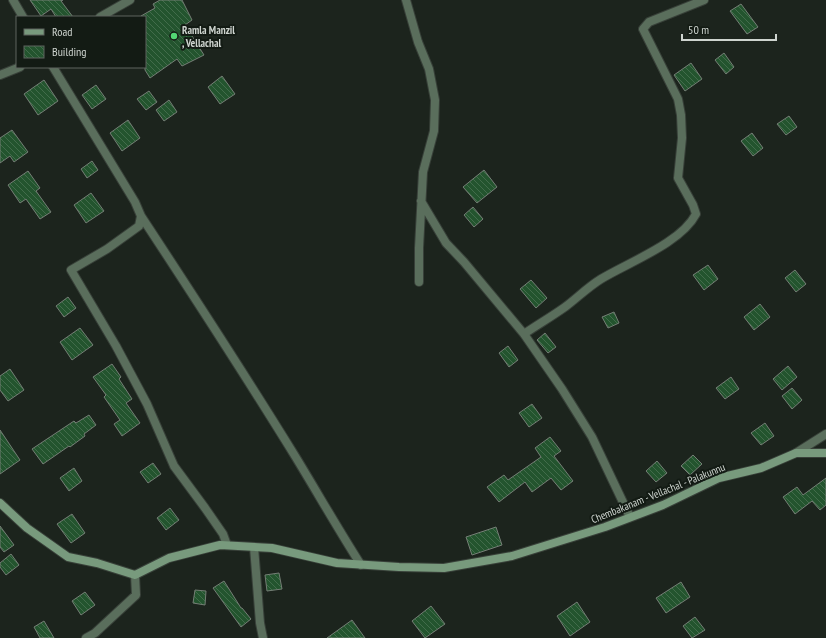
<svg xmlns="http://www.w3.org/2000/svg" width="826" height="638" viewBox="0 0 826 638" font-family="'PT Sans Narrow',sans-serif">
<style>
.building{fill:url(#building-back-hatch);stroke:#747e75}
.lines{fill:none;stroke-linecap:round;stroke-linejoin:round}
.minor-casing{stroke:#384039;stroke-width:10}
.secondary-casing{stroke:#384039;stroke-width:10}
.minor{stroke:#5a6e5c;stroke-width:8}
.secondary{stroke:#789a7d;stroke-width:8}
.poi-dot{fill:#52d673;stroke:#131b14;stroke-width:1.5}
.labels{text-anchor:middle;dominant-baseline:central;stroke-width:4;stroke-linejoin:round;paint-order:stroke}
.poi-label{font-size:11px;font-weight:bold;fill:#ced4cf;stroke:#131b14;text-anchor:start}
.street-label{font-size:11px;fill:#ced4cf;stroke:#131b14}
</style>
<defs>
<pattern id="building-back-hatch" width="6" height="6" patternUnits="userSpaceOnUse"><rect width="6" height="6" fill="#23542e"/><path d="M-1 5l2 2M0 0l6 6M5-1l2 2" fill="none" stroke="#426c4b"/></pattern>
</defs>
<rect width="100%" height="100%" fill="#1c241d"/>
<path class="building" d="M30,0H63L61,1L73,17H56L51,9L41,16Z
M160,0H182L192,20L185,25L204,55L182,66L177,59L150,78L145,70V17L141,16L155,8L153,4Z
M741,4L758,27L747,34L730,11Z
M724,53L734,67L726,74L715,60Z
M691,63L702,79L685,91L674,75Z
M222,76L235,94L220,104L208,87Z
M44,80L58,101L38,115L24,94Z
M96,85L106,99L92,109L82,95Z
M149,91L157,102L146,110L137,99Z
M169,100L177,112L164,121L156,110Z
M789,116L797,127L786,135L777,124Z
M128,120L140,138L122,151L110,133Z
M12,130L28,152L14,162L10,156L0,163V138Z
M752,133L763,148L753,156L741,141Z
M92,161L98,170L87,178L81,169Z
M484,170L497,187L477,203L463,187Z
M28,171L40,188L36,191L51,212L40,219L26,199L20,203L8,185Z
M91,193L104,211L86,223L74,205Z
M473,207L483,219L474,227L464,215Z
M708,265L718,279L704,290L693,275Z
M795,270L806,284L796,292L785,278Z
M531,280L547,298L536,308L520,289Z
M68,297L76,308L64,317L56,306Z
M760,304L770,317L754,330L744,317Z
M614,312L619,323L608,328L602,317Z
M80,328L93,345L72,360L60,342Z
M545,333L556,347L548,353L537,340Z
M508,346L518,360L509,367L499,353Z
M112,364L121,377L119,379L132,399L126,403L140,423L122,436L114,424L120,420L104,397L106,395L93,377Z
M788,366L797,377L782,390L773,379Z
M10,369L24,390L8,401L0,390V376Z
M731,377L739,389L725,399L716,388Z
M792,388L802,400L792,409L782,396Z
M532,404L542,418L529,427L519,413Z
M89,415L96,425L84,434L85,436L70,447L69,446L43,464L32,449L74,421L76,423Z
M765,423L774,436L761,445L751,433Z
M0,430L20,460L0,474Z
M550,437L561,451L554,456L573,481L561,490L551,478L532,492L525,482L499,502L487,487L504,475L508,480L541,457L535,448Z
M693,455L702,464L690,475L681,466Z
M657,461L667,473L656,482L646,471Z
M153,463L161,474L148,483L140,472Z
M74,468L82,481L69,491L60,478Z
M826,478V505L820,510L812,501L795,514L783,497L797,487L803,495Z
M170,508L179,520L166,530L157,518Z
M72,514L85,533L71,543L57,524Z
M0,526L14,545L4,552L0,547Z
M496,527L502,545L472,555L466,537Z
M11,554L19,565L6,575L0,567V563Z
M279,573L282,589L267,591L265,575Z
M224,581L241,608H242L251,619L241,627L213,588Z
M681,582L690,597L666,613L656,598Z
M195,590L206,591L205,605L193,603Z
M85,592L95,605L81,615L72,601Z
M577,602L590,622L570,636L557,616Z
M431,606L445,624L425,638L412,621Z
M695,617L705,630L692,638L683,626Z
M352,620L365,638H327Z
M44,621L54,638H40L34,627Z"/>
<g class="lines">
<defs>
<path id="minor" d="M13,0L23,17
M406,0L418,42L429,69L435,100L434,131L423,172L419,248V282
M100,17L130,0
M53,67L135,202L141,216L139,226L107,249L71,270L116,346L147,404L174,466L205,508L223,534L227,545
M0,75L20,67
M421,201L446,243L464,262L524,334L562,389L592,437L630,517
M141,216C193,295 245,375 295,456C317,492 338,529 361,565
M524,334C537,325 551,317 565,307C577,298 588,287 601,279C629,262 681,243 696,214L693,205L678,178L682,138L681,115L678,99L643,29L649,22L704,0
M796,453L826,434
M254,547L260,623L263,638
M86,638L95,633L136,595L135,575"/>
<path id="secondary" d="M0,503L27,528L68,557L97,563L135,575L169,558L220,545L272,548L337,563L399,567L444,568L512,556L605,527L663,505L719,478L761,468L796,453H826"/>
</defs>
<use href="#minor" class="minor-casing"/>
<use href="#secondary" class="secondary-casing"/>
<use href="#minor" class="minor"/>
<use href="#secondary" class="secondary"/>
</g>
<circle class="poi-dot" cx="174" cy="36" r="4"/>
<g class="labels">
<g class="poi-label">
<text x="182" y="30">Ramla Manzil<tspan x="182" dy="13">, Vellachal</tspan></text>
</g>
<g class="street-label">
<text transform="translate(658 493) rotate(-22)">Chembakanam - Vellachal - Palakunnu</text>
</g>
</g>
<rect x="16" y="16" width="130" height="52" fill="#131b14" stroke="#5e655f"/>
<rect x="24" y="29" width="20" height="6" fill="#789a7d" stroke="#5e655f"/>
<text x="52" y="36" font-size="12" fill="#ced4cf">Road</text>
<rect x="24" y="46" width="20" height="12" fill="url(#building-back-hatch)" stroke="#5e655f"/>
<text x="52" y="56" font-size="12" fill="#ced4cf">Building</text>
<path d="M682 34v6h94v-6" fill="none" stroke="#ced4cf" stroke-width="2"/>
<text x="688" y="34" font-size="12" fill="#ced4cf" stroke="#131b14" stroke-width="3" paint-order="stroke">50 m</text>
</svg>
